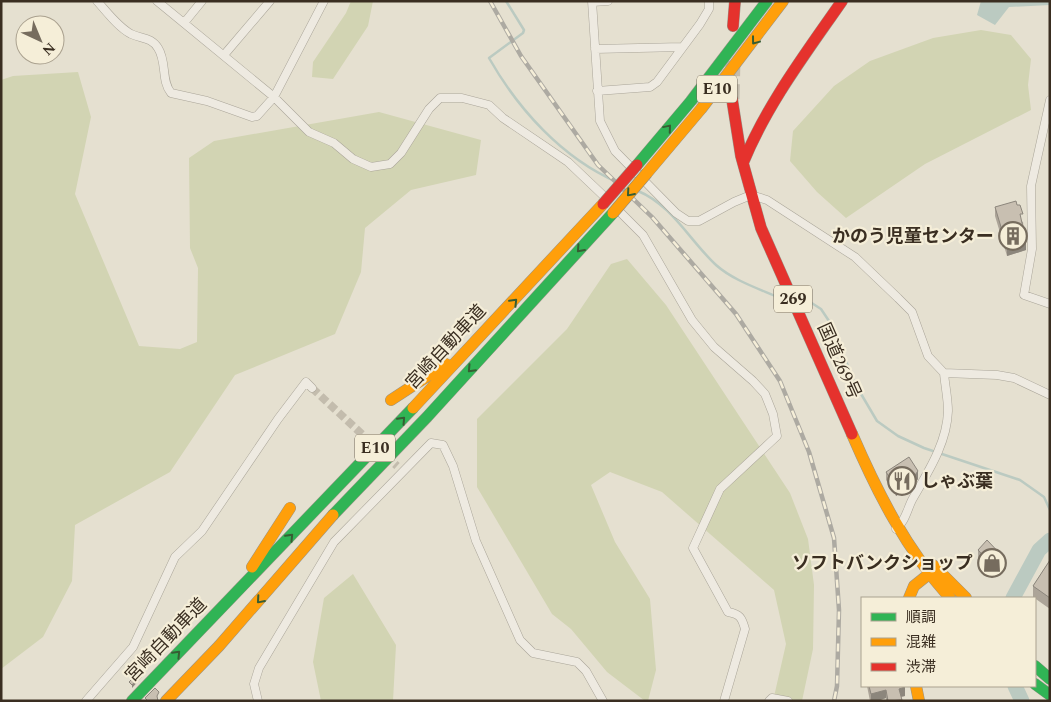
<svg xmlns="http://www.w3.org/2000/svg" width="1051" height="702" viewBox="0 0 1051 702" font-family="Spectral,'Noto Sans JP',serif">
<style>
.green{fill:#d2d4b3}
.water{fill:#bbcac1}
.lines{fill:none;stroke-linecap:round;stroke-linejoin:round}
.stream{stroke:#bbcac1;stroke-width:2.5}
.river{stroke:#bbcac1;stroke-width:15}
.street-tunnel{stroke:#c3bcad;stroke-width:8;stroke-dasharray:8 4;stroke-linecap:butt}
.highway-tunnel{stroke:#c3bcad;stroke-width:15;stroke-dasharray:15 8;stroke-linecap:butt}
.street-casing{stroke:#aaa599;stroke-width:9}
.fast-casing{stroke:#9a9488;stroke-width:12}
.slow-casing{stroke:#9a9488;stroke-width:12}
.jam-casing{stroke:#9a9488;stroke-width:12}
.street{stroke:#eeeae1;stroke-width:8}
.fast{stroke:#30b455;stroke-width:11}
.slow{stroke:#ff9f0a;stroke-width:11}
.jam{stroke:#e5322d;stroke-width:11}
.rail-casing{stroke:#adaaa2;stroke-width:4.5}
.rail{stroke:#f5eed8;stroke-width:2.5;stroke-dasharray:8;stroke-linecap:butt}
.slow-bridge-casing{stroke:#908a7f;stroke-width:12;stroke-linecap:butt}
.jam-bridge-casing{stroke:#908a7f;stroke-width:12;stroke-linecap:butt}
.slow-bridge{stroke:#ff9f0a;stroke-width:11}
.jam-bridge{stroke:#e5322d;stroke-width:11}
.wall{fill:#aca498}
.shaded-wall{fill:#8c867c}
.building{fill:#c8bfb1;stroke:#8c867c}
.oneway{stroke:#365d33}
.labels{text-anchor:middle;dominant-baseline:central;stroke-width:4.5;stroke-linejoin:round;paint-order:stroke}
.shield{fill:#f5eed8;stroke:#726858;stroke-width:1}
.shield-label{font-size:16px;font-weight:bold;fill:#3a2e21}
.poi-label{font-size:18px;font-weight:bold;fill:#3a2e21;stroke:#f5eed8;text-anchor:end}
.street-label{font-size:18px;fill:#3a2e21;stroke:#f5eed8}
</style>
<rect width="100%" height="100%" fill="#e5e0d0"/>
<path class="green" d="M351,1H373L368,26L333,79L312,77L313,62L346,13Z
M981,30L1011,35L1031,59L1028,85L1031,110L925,164L846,218L817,192L790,161L793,131L834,86L870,61L933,38Z
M78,72L91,117L75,194L139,346L180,349L197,342L198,268L190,248L189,158L214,141L379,112L481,140L476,175L411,190L365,228L361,272L335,334L235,375L170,472L75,525L72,581L43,637L1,669V80L13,76Z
M627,259L666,305L790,493L808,539L814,585L813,649L802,701H773L786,644L774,590L662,492L610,472L591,485L615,542L650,599L656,670L648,701H645L607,672L571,629L552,614L477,487V419L567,329L611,264Z
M353,574L396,645L393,701H321L313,662L324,598Z"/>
<path class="water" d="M981,1H1050V5L1009,7L995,25L977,15Z"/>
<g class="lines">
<path class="stream" d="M506,1L524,30L523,33L489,58C518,109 562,158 617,182
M638,191C672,205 690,241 716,265C734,281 760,289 782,299
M807,300L821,309L833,327L854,382L877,421L898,436L924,448L1020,480L1044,497L1050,510"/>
<path class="river" d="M1013,598L1039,550L1050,540
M1015,686L1022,701"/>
<path class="street-tunnel" d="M312,388L377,448
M386,456L397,466"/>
<path class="highway-tunnel" d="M732,99L733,60"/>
<defs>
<path id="street" d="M97,1C107,12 118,27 131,34C142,39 151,37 158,48C167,62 161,81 171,93L207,101L252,117L257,116L274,97L324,1
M157,1L274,97L309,132L334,143L353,159L371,167L390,164L401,153L429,109L440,98H462L489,105L503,118L568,162L608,200
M592,1L600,121L615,151L676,213L688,221H699L734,202L751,195L767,200L855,257L898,298L912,312L928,356L944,373L997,375L1014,378L1050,395
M592,2L608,1
M184,23L202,1
M595,49L682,47
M224,55L270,1
M597,91L650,87L657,82L700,24L709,9V1
M1050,100L1031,186L1032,249L1024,295L1050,304
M616,208L643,235L692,320L714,347L753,381L765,394L773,414L777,436L720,489L693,548L728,612C740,614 742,618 745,629L724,701
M896,529C905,522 907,510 912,500C928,472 947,443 948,411C948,399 945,385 944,373
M86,701L133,647L175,557L202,531L278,419L306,382L312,388
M258,701L254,684L259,668L334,542L431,443L443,445L453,466L476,541L520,640L533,653L577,662L586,671L603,701
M769,701L772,698L788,701"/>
<path id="fast" d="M637,165L691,101L767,1
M333,515L427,417L613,213
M1035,666L1050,679
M1035,684L1050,695
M132,701L413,408"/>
<path id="slow" d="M647,173L701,109L783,1
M391,400L446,364
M413,408L603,204
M852,434C878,494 906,549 950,598
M933,565L966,598
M252,567L290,508
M909,598L914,586L934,570
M916,686L919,701
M166,701L219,646L333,515"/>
<path id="jam" d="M733,26L735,1
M732,99L741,156L761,228L852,434
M743,163C767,104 806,53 842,1"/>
</defs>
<use href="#street" class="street-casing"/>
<use href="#fast" class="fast-casing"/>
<use href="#slow" class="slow-casing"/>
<use href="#jam" class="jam-casing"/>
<use href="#street" class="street"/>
<use href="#fast" class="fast"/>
<use href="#slow" class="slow"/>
<use href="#jam" class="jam"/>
<defs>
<path id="rail" d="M490,1L521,56L598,165L652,217L736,314L780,381L809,452L834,538L839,610L837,686L834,701"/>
</defs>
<use href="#rail" class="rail-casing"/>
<use href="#rail" class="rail"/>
<defs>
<path id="slow-bridge" d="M613,213L647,173"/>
<path id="jam-bridge" d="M603,204L637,165"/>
</defs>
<use href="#slow-bridge" class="slow-bridge-casing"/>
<use href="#jam-bridge" class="jam-bridge-casing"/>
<use href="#slow-bridge" class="slow-bridge"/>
<use href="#jam-bridge" class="jam-bridge"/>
</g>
<path class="wall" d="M995,207L1023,222L1026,250L1007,256L995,216Z
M886,472L918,479L915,483L896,496L886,480Z
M978,550L1006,568L996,577L978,558Z
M1050,560V609L1033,597V586Z
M867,686H905V696L901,697V701H886V698L877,701H870Z"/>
<path class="shaded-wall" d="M1026,241V250L1007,256V247Z
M918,471V479L915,483L896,496V487Z
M1006,560V568L996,577V569Z
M142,674V677L132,688V685Z
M905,687V696L899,697V689Z
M886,690V698L877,701H871V694Z"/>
<path class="building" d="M1016,201L1017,205H1020L1023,214H1020L1026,241L1007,247L995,207Z
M909,457L918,471L915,475L896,487L886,472Z
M987,540L1006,560L996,569L978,550Z
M1050,560V598L1033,586Z
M139,672L142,674L132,685L129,682Z
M869,686H905V687L899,689L902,700L888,701L886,690L871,694Z
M155,688L159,692L157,696L158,701H148L145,698Z"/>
<defs><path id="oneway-chevron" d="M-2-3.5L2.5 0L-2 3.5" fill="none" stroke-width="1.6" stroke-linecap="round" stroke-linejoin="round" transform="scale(1.25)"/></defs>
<g class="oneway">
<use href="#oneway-chevron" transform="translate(755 41) rotate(127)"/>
<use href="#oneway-chevron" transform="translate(668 128) rotate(-50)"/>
<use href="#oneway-chevron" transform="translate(630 193) rotate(131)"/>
<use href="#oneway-chevron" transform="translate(580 249) rotate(132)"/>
<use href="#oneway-chevron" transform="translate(514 302) rotate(-46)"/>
<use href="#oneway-chevron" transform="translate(471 369) rotate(133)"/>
<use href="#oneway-chevron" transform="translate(402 420) rotate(-47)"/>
<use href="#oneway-chevron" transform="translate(290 537) rotate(-46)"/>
<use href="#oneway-chevron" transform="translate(260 600) rotate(131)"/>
<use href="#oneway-chevron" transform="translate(177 654) rotate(-46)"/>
</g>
<defs>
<symbol id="building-ring" viewBox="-11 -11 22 22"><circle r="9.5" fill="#f5eed8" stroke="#766c5e" stroke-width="1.5"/><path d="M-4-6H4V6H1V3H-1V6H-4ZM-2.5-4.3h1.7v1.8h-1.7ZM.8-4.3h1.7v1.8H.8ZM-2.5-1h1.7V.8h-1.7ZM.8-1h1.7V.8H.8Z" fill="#766c5e"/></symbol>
<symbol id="restaurant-ring" viewBox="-11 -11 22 22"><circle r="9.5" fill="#f5eed8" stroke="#766c5e" stroke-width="1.5"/><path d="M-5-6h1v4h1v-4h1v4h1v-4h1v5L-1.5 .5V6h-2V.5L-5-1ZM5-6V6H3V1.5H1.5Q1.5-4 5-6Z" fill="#766c5e"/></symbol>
<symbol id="shop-ring" viewBox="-11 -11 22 22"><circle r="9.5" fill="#f5eed8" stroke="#766c5e" stroke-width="1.5"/><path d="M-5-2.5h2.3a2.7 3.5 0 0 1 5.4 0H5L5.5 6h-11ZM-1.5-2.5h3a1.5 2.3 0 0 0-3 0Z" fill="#766c5e"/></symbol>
</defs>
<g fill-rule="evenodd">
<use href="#building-ring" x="997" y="220" width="32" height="32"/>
<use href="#restaurant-ring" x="886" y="465" width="32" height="32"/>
<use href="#shop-ring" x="976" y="547" width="32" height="32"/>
</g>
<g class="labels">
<g class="shield">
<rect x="697" y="75.5" width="40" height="27" rx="4"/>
<rect x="774" y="285.5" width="38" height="27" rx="4"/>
<rect x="355" y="434.5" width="40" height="27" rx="4"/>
</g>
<g class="shield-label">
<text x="717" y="89">E10</text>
<text x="793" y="299">269</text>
<text x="375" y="448">E10</text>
</g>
<g class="poi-label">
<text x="994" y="236">かのう児童センター</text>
<text x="921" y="481" text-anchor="start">しゃぶ葉</text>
<text x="973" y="563">ソフトバンクショップ</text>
</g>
<g class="street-label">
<text transform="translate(446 347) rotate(-47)">宮崎自動車道</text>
<text transform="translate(839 361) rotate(66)">国道269号</text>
<text transform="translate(166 640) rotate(-46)">宮崎自動車道</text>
</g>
</g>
<rect width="1051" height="702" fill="none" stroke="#3a2e21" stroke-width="5"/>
<rect x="861" y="597" width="175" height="90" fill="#f5eed8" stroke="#aaa18f"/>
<rect x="871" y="613" width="25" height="8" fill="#30b455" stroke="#aaa18f"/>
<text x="906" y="622" font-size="15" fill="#3a2e21">順調</text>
<rect x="871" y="638" width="25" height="8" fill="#ff9f0a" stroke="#aaa18f"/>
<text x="906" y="647" font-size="15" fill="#3a2e21">混雑</text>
<rect x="871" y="663" width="25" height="8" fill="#e5322d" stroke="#aaa18f"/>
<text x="906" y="672" font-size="15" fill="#3a2e21">渋滞</text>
<g transform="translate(40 40) rotate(136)"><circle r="24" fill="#f5eed8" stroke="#aaa18f"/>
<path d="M0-4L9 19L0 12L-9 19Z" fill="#766c5e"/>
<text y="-8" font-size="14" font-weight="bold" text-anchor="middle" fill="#3a2e21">N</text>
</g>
</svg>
